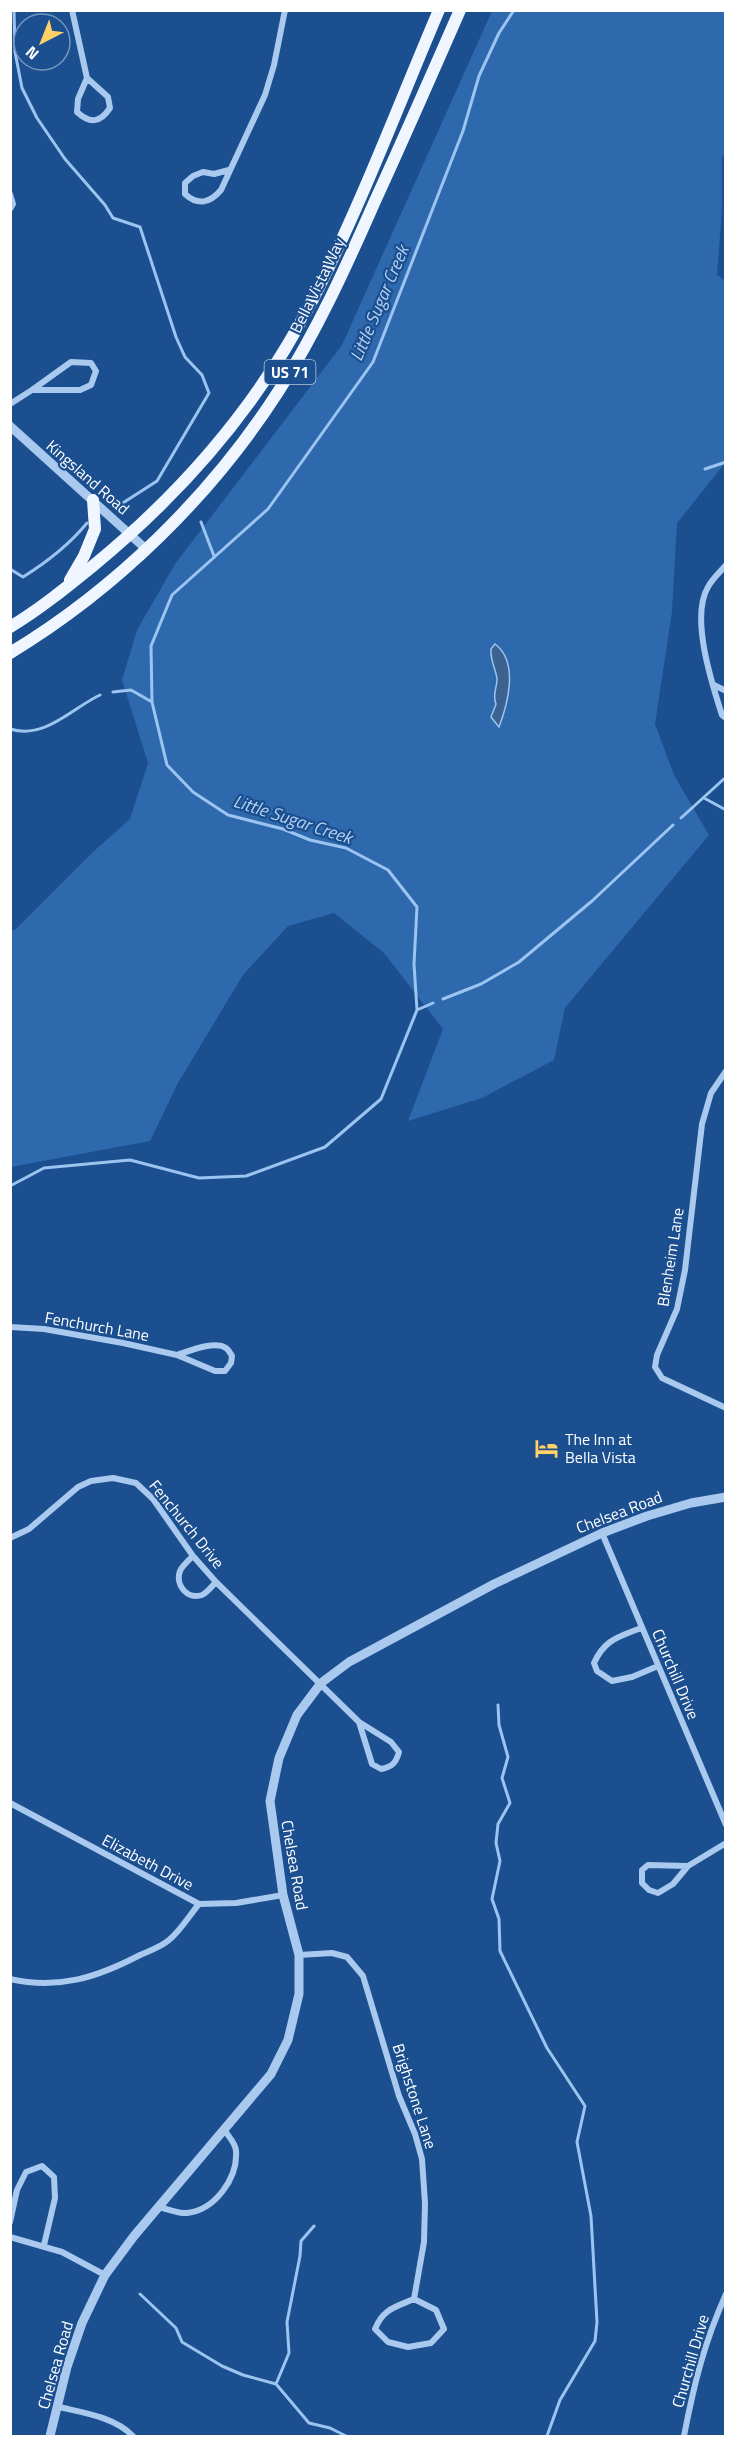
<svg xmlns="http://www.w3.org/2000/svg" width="736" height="2447" viewBox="0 0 736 2447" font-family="'Titillium Web',sans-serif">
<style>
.green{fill:#2e69ad}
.water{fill:#3c6290;stroke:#9cc4f0;stroke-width:1.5}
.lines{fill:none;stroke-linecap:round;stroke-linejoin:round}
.stream{stroke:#9cc4f0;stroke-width:3}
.minor{stroke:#a9c9ee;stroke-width:6}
.tertiary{stroke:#a9c9ee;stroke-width:9}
.primary{stroke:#f0f6ff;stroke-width:12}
.labels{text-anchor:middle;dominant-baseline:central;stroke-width:4.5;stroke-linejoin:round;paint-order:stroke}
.shield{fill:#1b4f8f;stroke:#bbcadd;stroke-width:1.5}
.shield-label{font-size:15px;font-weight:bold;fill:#fff}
.street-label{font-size:16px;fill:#fff;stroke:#1b4f8f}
.poi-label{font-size:16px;fill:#fff;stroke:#1b4f8f;text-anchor:start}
.water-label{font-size:18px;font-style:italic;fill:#b5d3f5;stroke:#1b4f8f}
</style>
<rect width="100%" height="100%" fill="#1b4f8f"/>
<path class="green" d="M492,11H725L726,152L722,157V208L717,275L726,281L725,463L677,523L672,612L655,724L674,775L709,835L565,1008L554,1060L482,1098L408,1121L443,1029L384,953L334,913L288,926L243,975L178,1083L150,1141L11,1167V931L16,929L93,852L130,819L148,763L122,680L137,630L175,564L342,345Z"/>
<path class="water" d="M495,644C519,662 508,703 499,727L491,717L496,704C492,694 497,689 497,679C496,669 490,661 491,649Z"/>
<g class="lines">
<path class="stream" d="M14,10L15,52L22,88L37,118L65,159L105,205L113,218L140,227L176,337L185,357L202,375L209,393L157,481L115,508
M705,469L726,462
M201,522L214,556
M10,569L23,577C47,562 69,545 87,523
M113,692L131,690L152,702
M10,729C45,740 72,708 100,695
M704,798L726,810
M681,818L726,777
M443,999L481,984L519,962L592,901L673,825
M417,1010L433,1003
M10,1186L44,1168L130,1160L199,1178L246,1176L325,1147L381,1099L417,1010L414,964L417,907L388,870L346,848L310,840L283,829L228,815L193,792L167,765L152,702L151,646L172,595L268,509L373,362L463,131L479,76L499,33L514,10
M498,1705L499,1725L508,1757L502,1778L510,1803L498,1824L496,1843L500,1861L492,1899L499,1919L500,1951L547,2048L585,2106L577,2142L591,2216L597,2322L595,2341L560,2400L547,2436
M140,2294L176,2328L182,2342L222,2366L243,2375L276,2384L309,2423L330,2428L346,2436
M276,2384L289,2353L287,2322L300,2256L301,2241L314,2226"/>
<path class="minor" d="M72,10L87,78L78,99L77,112C90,124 100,123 110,108L108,97L87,78
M229,170L214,174L203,172L193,176L185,183V194C198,206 210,203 221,190L265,95L274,65L285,10
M10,194L13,204L10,209
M71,362L91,363L96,371L91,385L80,390H32Z
M10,404L32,390
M726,565C720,572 712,579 708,587C690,617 712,684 722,715L726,718
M714,685L726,691
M726,1071L711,1093L702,1124L685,1270L677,1309L657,1355L655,1367L662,1378L726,1408
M10,1327L44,1329L123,1343L177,1355L215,1371H225L231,1363L232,1356C230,1353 229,1350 226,1348C215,1340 189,1351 177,1355
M602,1533L726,1825
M10,1538L29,1529L78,1487L91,1481L113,1478L136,1483L153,1499L193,1556L216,1582L359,1722L372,1764L381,1769C392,1767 396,1763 399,1752L391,1742L359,1722
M193,1556C189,1560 182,1566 180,1571C175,1585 187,1600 202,1595C207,1593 212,1586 216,1582
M641,1628C619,1637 605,1639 594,1663L597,1671L612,1681L632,1677L658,1666
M10,1803L199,1904L236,1903L283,1895
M688,1866L648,1865L642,1870V1883L649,1890L658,1893L673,1884L688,1866L726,1843
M299,1955L332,1953L347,1957L363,1976L399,2096L415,2134L422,2159L425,2203L424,2242L414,2299C395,2307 383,2309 375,2329L388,2342L408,2347L431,2343L444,2329L436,2310L414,2299
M10,1979C59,1990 98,1977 140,1955C149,1951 161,1947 169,1940C180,1931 189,1916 199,1904
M159,2207C168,2209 179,2214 187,2213C215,2210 238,2178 236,2151C236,2144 229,2137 225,2131
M10,2222L17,2190L26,2172L42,2166L54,2177L55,2198L44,2245
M10,2237L62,2252L105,2275
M59,2407C85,2413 114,2417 133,2436
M684,2436C694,2384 704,2343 726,2294"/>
<path class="tertiary" d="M10,426L146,549
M50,2436L67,2367L82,2323L105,2275L134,2236L271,2074L288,2040L299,1994V1955L283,1895L270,1801L279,1758L297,1715L321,1683L349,1662L494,1584L602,1533L647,1516L691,1503L726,1497"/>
<path class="primary" d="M70,580L84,556L95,529L93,500
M10,627C40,609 67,587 94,565C184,491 261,402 314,297C361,205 398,106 439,10
M10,653C116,589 211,496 278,392C317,331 346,267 375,201C404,138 432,74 460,10"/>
</g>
<defs>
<symbol id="hotel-bare" viewBox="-9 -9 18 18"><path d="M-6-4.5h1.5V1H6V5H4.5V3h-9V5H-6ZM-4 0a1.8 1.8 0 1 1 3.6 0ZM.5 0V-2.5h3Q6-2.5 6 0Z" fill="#ffd166" stroke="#1b4f8f" stroke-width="2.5" paint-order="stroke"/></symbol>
</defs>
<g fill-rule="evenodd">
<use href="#hotel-bare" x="530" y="1432" width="33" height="33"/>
</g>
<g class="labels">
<rect class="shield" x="264.5" y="360" width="51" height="24" rx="4.5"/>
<g class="shield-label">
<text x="290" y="372">US 71</text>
</g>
<g class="street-label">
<text transform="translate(317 285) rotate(-64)">Bella Vista Way</text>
<text transform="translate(88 477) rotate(41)">Kingsland Road</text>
<text transform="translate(670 1257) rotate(-81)">Blenheim Lane</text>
<text transform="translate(97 1326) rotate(10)">Fenchurch Lane</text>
<text transform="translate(619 1512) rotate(-21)">Chelsea Road</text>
<text transform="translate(187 1524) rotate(51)">Fenchurch Drive</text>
<text transform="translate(676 1674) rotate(67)">Churchill Drive</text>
<text transform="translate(148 1862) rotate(28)">Elizabeth Drive</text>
<text transform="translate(295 1865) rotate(80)">Chelsea Road</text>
<text transform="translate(415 2096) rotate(72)">Brighstone Lane</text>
<text transform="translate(690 2361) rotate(-74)">Churchill Drive</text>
<text transform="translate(55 2365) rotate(-74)">Chelsea Road</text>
</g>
<g class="poi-label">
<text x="565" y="1439">The Inn at<tspan x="565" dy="18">Bella Vista</tspan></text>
</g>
<g class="water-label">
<text transform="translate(379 303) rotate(-67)">Little Sugar Creek</text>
<text transform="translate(293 819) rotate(18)">Little Sugar Creek</text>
</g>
</g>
<rect width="736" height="2447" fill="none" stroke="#ffffff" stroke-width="24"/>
<g transform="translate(42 42) rotate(222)"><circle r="28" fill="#1b4f8f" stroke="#7695bc" stroke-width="1.5"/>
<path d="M0-4.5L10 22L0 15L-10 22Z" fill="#ffd166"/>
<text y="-9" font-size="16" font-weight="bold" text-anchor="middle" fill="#ffffff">N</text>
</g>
</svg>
